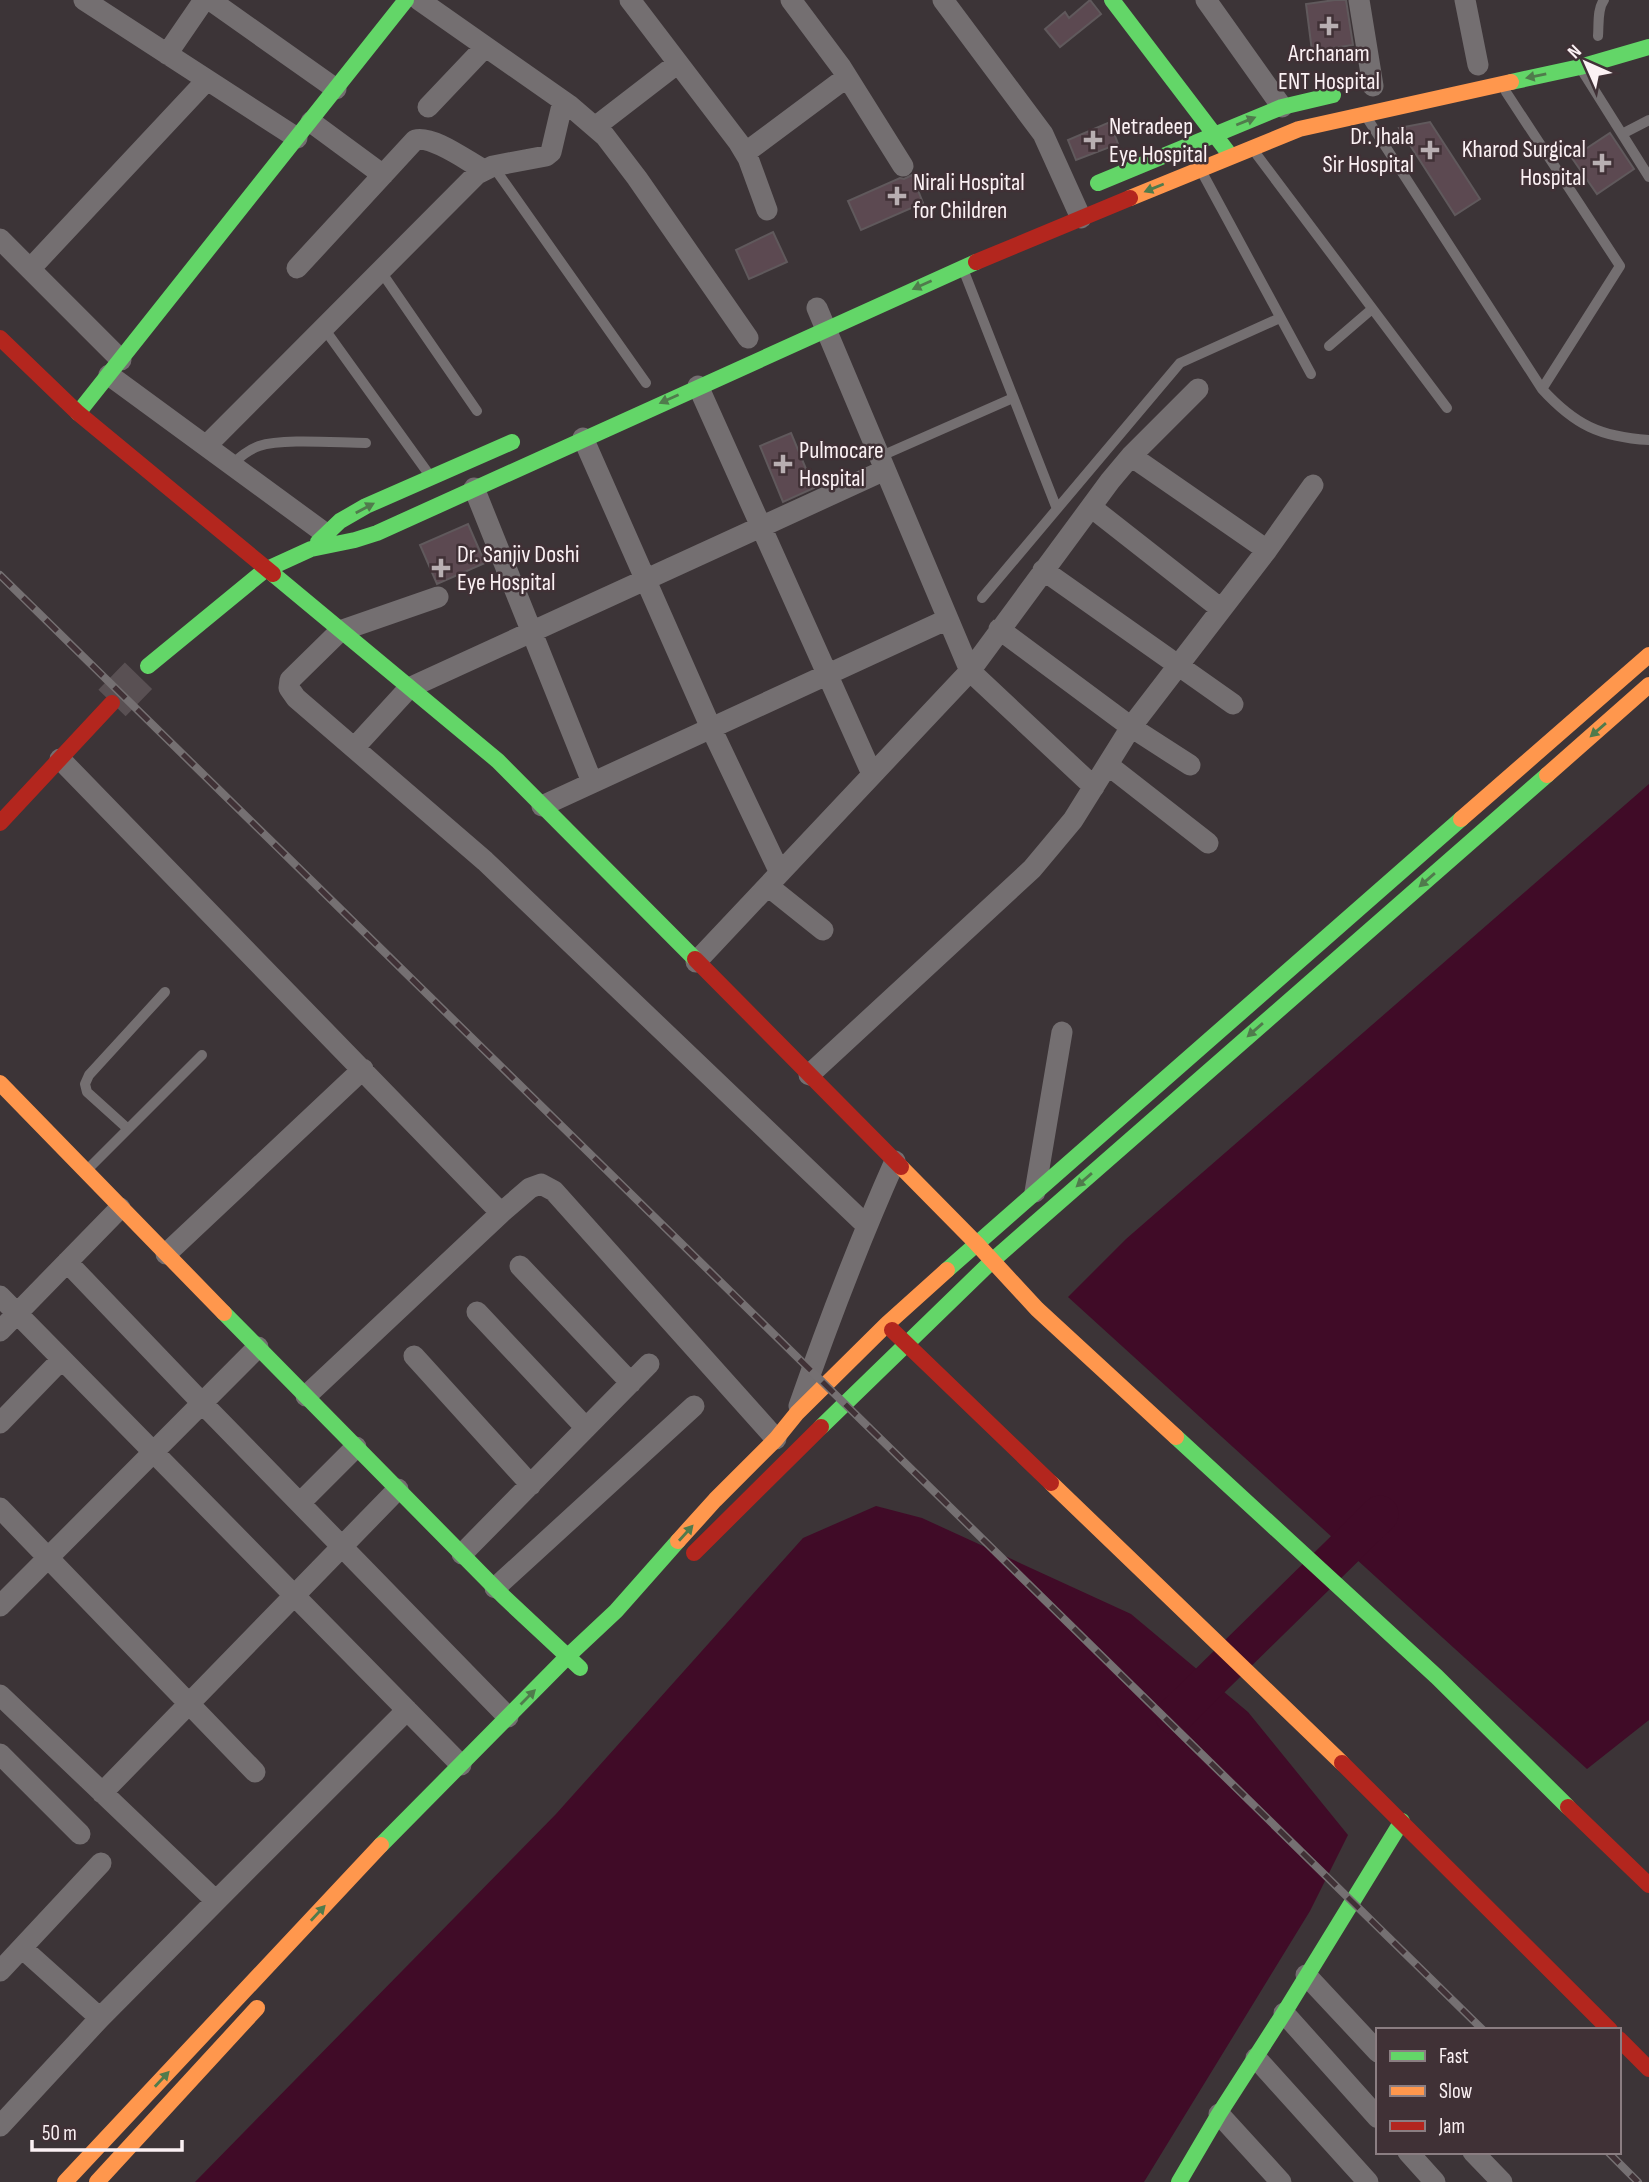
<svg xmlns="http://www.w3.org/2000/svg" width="1649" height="2182" viewBox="0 0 1649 2182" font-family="'Sofia Sans Condensed',sans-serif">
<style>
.water{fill:#400b27}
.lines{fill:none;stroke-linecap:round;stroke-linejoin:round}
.river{stroke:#400b27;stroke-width:37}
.building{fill:#5c4951;stroke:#60595c;stroke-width:2}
.highway-tunnel{stroke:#595053;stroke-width:38;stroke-dasharray:38 19;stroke-linecap:butt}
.lane{stroke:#746f71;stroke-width:10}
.street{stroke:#746f71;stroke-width:21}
.fast{stroke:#63d668;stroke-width:16}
.slow{stroke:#ff974d;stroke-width:16}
.jam{stroke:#b3261e;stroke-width:16}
.rail-casing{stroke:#757072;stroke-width:8}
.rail{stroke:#403136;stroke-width:5;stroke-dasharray:16;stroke-linecap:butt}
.oneway{fill:#507b4c}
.poi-dot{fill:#b8afb2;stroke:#403136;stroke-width:2.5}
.labels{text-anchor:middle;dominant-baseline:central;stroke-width:5;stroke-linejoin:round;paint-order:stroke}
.poi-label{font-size:24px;fill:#fbf1f4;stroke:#403136;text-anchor:start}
</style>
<rect width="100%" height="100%" fill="#3c3437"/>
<path class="water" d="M1649,784V1720L1587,1769L1068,1297L1126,1239Z
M876,1506L922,1518L1131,1614L1248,1712L1348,1835L1310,1911L1144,2182H195L556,1814L803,1538Z"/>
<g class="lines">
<path class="river" d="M1174,1716L1380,1514"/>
</g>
<path class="building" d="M1090,0L1101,14L1060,47L1045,29L1065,12L1069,18Z
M1335,0H1346L1353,45L1312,51L1306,4Z
M1110,122L1118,144L1076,160L1068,140Z
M1430,122L1480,199L1455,215L1399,128Z
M1610,133L1634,169L1597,194L1572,158Z
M912,175L923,203L861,230L848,201L900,178L904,179Z
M773,232L787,262L749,279L736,250Z
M791,433L814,488L783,502L760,446Z
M468,524L485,563L437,584L420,545Z"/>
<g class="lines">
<path class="highway-tunnel" d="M112,703L148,666"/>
<path class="lane" d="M1598,36C1599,25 1597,9 1604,0
M1583,72L1649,177
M1506,92L1620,266L1542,389
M1367,118L1542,389C1575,425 1600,437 1649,440
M1622,134L1649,120
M1257,155L1447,408
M493,166L646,383
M1204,176L1311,374
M380,270L477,411
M965,274L1057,509
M323,327L428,473
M1329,346L1372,309
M879,457L1013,398
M231,465C240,457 248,450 259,446C283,438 339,443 366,443
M982,598L1180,363L1280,318
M128,1129L87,1092L85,1084L89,1075L165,992
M87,1170L202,1055"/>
<path class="street" d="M84,0L297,138
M210,0L336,89
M419,0L569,105L605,136L637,178L748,338
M630,0L739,143L748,158L767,210
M791,0L841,67L903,166
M943,0L1043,134L1081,218
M1206,0L1282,107
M1359,0L1373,86
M1465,0L1478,65
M167,54L204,0
M428,107L485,47
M311,122L383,175
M595,127L678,63
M745,153L847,77
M0,239L121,360
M297,268L415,140C433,135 467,161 484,170
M30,269L207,80
M817,308L970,671L1094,787
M109,375L326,534
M698,386L872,774
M583,438L711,728L780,873
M206,446L477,174L493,166L546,156L551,152L563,101
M1131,456L1267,550
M474,488L592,782
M1091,507L1221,609
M1043,570L1233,704
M438,597L340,631L290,680L289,688L296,698L485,861L866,1225
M999,629L1131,727L1190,765
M354,748L409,688L885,470
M60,759L501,1213
M1108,765L1208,843
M542,806L948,619
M768,886L823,930
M696,962L970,671L1110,481L1131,456L1198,389
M809,1075L1032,869L1073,820L1131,727L1267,550L1313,485
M1035,1192L1062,1032
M166,1254L363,1069
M67,1262L202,1403L508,1717
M520,1266L631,1383
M0,1296L461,1765
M477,1312L586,1428
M0,1331L120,1208
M414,1356L531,1485
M306,1396L501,1213L530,1188L541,1184L554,1191L776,1439
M799,1406C828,1323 859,1242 895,1161
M0,1423L62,1359
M300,1503L356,1447
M0,1508L255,1772
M462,1554L649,1364
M495,1588L694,1406
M0,1606L258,1347
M0,1695L216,1901L407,1710
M0,1754L80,1834
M102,1793L398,1489
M22,1948L100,2018
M0,1971L101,1863
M1306,1975L1378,2052
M1284,2013L1378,2118
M1256,2058L1368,2182
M1219,2114L1281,2182
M0,2126L100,2018L216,1901
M1408,2152L1435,2182
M1473,2152L1502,2182"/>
<path class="fast" d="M1112,0L1227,151
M1511,82L1580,67L1649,47
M1098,183L1282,107L1333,95
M78,413L406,0
M318,542L340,521L366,506L512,442
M273,574L498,761L695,959
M148,666L265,570L311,549L355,540L377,533L976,262
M947,1270L1461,819
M224,1313L503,1596L580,1668
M821,1427L992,1261L1547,775
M1176,1437L1437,1677L1568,1807
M381,1845L568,1656L616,1611L678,1541
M1179,2182L1219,2114L1284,2013L1402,1821"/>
<path class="slow" d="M1130,198L1299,129L1511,82
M1547,775L1649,685
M1461,819L1649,655
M0,1083L224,1313
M901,1167L976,1243L1037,1309L1176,1437
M1051,1483L1342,1763
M678,1541L715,1500L776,1439L797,1413L887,1324L947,1270
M65,2182L381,1845
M97,2182L257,2008"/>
<path class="jam" d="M976,262L1130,198
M0,338L78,413L273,574
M0,823L112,703
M695,959L901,1167
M892,1330L1051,1483
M694,1553L821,1427
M1342,1763L1610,2030
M1568,1807L1649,1885
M1619,2039L1649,2069"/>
<defs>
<path id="rail" d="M0,575L1483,2030
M1608,2152L1638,2182"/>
</defs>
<use href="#rail" class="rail-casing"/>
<use href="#rail" class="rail"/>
</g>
<defs><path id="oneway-solid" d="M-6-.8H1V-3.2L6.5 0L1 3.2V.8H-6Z" transform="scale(1.75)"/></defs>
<g class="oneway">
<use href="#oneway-solid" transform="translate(1536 76) rotate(168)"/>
<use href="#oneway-solid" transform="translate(1246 121) rotate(-22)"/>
<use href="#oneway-solid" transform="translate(1154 188) rotate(158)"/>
<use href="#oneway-solid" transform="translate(922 285) rotate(156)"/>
<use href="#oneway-solid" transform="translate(669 399) rotate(156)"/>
<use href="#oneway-solid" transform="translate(365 508) rotate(-28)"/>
<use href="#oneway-solid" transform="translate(1598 730) rotate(139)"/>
<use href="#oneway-solid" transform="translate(1427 880) rotate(139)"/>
<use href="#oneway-solid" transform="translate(1255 1030) rotate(139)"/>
<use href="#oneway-solid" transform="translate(1084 1180) rotate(139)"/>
<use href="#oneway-solid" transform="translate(686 1533) rotate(-48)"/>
<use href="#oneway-solid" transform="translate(528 1697) rotate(-45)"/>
<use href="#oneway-solid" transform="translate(318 1913) rotate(-47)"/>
<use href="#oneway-solid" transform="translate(162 2079) rotate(-47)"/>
</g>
<g class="poi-dot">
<path d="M1325.5 15.5h7v7h7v7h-7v7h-7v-7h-7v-7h7z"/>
<path d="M1089.5 129.5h7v7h7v7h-7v7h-7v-7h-7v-7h7z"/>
<path d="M1426.5 139.5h7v7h7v7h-7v7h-7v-7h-7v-7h7z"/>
<path d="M1598.5 152.5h7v7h7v7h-7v7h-7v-7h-7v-7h7z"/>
<path d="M893.5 185.5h7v7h7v7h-7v7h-7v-7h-7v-7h7z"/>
<path d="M779.5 453.5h7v7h7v7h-7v7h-7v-7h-7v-7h7z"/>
<path d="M437.5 557.5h7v7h7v7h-7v7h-7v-7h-7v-7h7z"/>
</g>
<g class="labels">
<g class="poi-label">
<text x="1329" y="53" text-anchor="middle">Archanam<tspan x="1329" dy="28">ENT Hospital</tspan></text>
<text x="1109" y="126">Netradeep<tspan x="1109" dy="28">Eye Hospital</tspan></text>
<text x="1414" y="136" text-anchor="end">Dr. Jhala<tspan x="1414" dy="28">Sir Hospital</tspan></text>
<text x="1586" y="149" text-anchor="end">Kharod Surgical<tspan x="1586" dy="28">Hospital</tspan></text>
<text x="913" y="182">Nirali Hospital<tspan x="913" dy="28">for Children</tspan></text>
<text x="799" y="450">Pulmocare<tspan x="799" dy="28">Hospital</tspan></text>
<text x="457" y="554">Dr. Sanjiv Doshi<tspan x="457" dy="28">Eye Hospital</tspan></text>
</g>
</g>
<rect x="1376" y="2028" width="245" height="126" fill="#403136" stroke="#8b7e82" stroke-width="2"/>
<rect x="1390" y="2051" width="35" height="10" fill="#63d668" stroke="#8b7e82" stroke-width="2"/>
<text x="1439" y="2063" font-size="21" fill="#fbf1f4">Fast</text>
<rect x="1390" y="2086" width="35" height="10" fill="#ff974d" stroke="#8b7e82" stroke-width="2"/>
<text x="1439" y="2098" font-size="21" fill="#fbf1f4">Slow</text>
<rect x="1390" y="2121" width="35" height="10" fill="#b3261e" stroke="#8b7e82" stroke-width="2"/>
<text x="1439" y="2133" font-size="21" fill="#fbf1f4">Jam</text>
<g transform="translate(1586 63) rotate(315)" stroke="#403136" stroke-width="5" paint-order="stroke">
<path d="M0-5L12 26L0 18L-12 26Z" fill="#fbf1f4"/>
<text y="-10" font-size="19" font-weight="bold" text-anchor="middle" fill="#fbf1f4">N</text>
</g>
<path d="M32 2140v10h150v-10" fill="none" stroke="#fbf1f4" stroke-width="3.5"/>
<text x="42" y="2140" font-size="21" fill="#fbf1f4" stroke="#403136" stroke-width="5" paint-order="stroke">50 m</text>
</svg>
